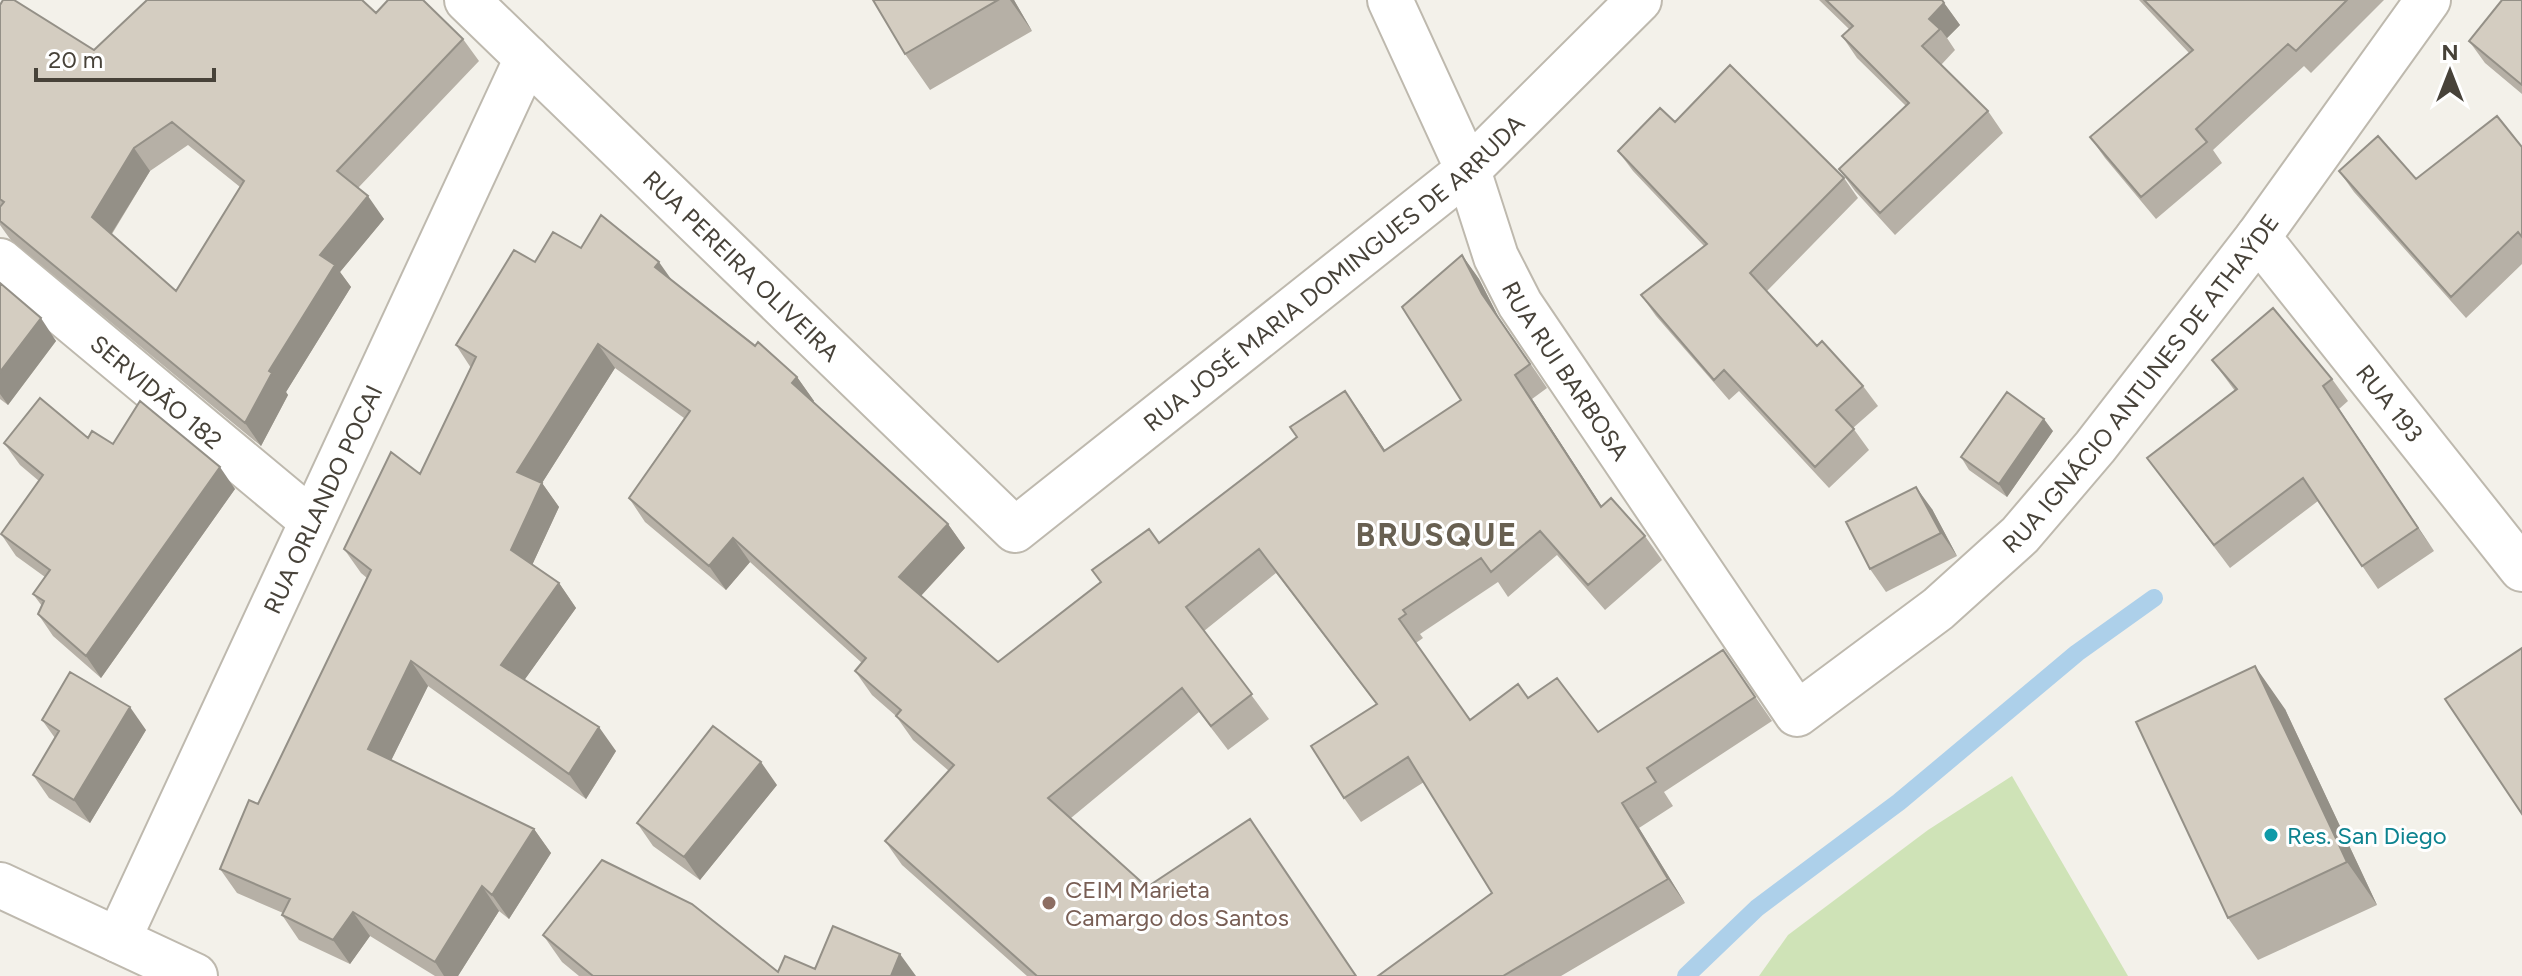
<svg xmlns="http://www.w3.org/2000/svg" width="2522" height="976" viewBox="0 0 2522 976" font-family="Figtree,sans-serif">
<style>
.green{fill:#cfe3b7}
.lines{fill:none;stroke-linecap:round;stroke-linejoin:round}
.stream{stroke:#add0ea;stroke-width:18}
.street-casing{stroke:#beb9ae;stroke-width:48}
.street{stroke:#fff;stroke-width:44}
.wall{fill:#b6b0a6;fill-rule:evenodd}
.shaded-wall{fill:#949087}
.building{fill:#d4cdc1;stroke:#949087;stroke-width:2;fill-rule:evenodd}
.culture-dot{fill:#0f9aa8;stroke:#fff;stroke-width:3}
.education-dot{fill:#8d6e63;stroke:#fff;stroke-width:3}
.labels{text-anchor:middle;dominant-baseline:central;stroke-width:6;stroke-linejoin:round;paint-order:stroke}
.street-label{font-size:24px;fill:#474239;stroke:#fff}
.culture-label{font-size:24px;fill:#0d838f;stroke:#fff;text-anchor:start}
.education-label{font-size:24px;fill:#785e54;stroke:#fff;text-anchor:start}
.district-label{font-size:32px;font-weight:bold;letter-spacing:2px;fill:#686051;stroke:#fff}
</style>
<rect width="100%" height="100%" fill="#f3f1ea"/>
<path class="green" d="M2012,776L2128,976H1759L1788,935L1928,830Z"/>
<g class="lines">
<path class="stream" d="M1686,976L1757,908L1899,802L2077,653L2154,598"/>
<defs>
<g id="street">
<path id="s1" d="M467,0L1015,530L1468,170L1639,0"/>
<path id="s2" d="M1390,0L1468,170L1496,257L1520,304L1797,714L1938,609L2020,535L2095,447L2258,237L2428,0"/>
<path id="s3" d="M2258,237L2522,569"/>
<path id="s4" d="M0,261L312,521"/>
<path d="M0,885L195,976"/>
<path id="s5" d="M118,940L527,58"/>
</g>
</defs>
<use href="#street" class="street-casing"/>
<use href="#street" class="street"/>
</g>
<path class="wall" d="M873,0H1014L1032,31L930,90L905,54Z
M1819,0H1942L1960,25L1947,38L1955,50L1941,65L1988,111L2003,133L1895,235L1855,191L1839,169L1906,106L1857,58L1842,36L1849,29Z
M2139,0H2384L2311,73L2304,66L2213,150L2222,163L2156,219L2105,158L2090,137L2189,53Z
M2522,0V94L2485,63L2469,41Z
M0,5L94,50L376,13L463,39L479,61L358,188L384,219L340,272L351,287L286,392L288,395L261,446L10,239L0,225ZM188,145L240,187L176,291L112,234L150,171Z
M1675,122L1844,178L1858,198L1767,291L1817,346L1863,386L1878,406L1853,428L1869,450L1829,488L1739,391L1729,400L1656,316L1641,295L1704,246L1633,171L1618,151Z
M2522,147V264L2466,318L2354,192L2339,171L2416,179Z
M581,248L673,281L797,377L814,401L813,402L948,524L965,548L921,596L998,662L1101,583L1092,570L1159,543L1297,437L1345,391L1385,450L1461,400L1462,255L1479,279L1499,318L1547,388L1532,399L1601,506L1645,536L1662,560L1605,610L1557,555L1508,597L1498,582L1420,634L1423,638L1416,643L1470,720L1528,698L1598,732L1723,650L1772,721L1664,792L1673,806L1639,828L1685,903L1561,976H1378L1492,893L1424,782L1361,822L1344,798L1376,704L1276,573L1204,631L1269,719L1228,750L1199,712L1071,818L1147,887L1356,976H1027L902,865L885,841L949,771L913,740L896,716L872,695L855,671L862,663L750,562L726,590L645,522L629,498L684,418L615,368L542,483L559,507L532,565L559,583L576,608L524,680L616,751L586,799L428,686L391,760L534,829L551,853L509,919L499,911L458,976H435L370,936L350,964L299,940L282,915L283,913L237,893L220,869L258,804L367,578L361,573L344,549L420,474L471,368L456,345L535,262Z
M0,283L56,341L8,405L0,399Z
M2212,360L2332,379L2348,401L2339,409L2434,551L2378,589L2318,501L2230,568L2147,458L2235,391Z
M2053,431L2007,497L1969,470L1961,457Z
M88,438L113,444L235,489L101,678L53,636L38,614L42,606L33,594L45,577L16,556L1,534L39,481L20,465L4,443Z
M1932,509L1957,556L1886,592L1870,569Z
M2285,709L2377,905L2258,960L2228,918Z
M42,720L146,730L90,823L49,798L33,775L55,738Z
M777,785L700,880L653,846L637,823Z
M543,935L778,972L815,969L916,976H579L562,962Z"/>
<path class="shaded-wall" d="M1010,0H1014L1032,31Z
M1944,3L1960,25L1947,38L1940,29L1929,19Z
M134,148L150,171L108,239L92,217Z
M368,196L384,219L340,272L351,287L286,392L288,395L261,446L245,423L320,255Z
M1462,255L1479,279L1499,318L1547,388L1482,294Z
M659,262L676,286L655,267Z
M41,318L56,341L8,405L0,394V372Z
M598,344L615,368L542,483L559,507L528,574L511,550L517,472Z
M1515,375L1532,399L1618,531L1601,507Z
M797,377L814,401L808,407L792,383Z
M2323,386L2339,409L2434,551L2418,528Z
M1345,391L1362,415L1401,475L1384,451Z
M2044,419L2053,431L2007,497L1999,484Z
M220,467L235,489L101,678L86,656Z
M1916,487L1932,509L1957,556L1941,533Z
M948,524L965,548L916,601L899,577Z
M733,538L750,562L726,590L709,566Z
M559,583L576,608L518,689L501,665Z
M411,661L428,686L385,773L368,749Z
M2255,666L2285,709L2377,905L2347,862Z
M130,707L146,730L90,823L74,800Z
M599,727L616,751L586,799L569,774Z
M761,762L777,785L700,880L684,857Z
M1622,803L1639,828L1685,903L1668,879Z
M534,829L551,853L509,919L492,895Z
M482,886L499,911L458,976H444L435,962Z
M353,912L370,936L350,964L333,940Z
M900,954L916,976H891Z"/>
<path class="building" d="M3,0H14L94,50L147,0H362L376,13L388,0H423L463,39L337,171L368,196L320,255L335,265L269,371L272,373L245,423L0,221V207L4,202L0,199V5ZM172,122L244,181L176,291L92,217L134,148Z
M873,0H998L905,54Z
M1826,0H1942L1944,3L1929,19L1940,29L1922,46L1988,111L1880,213L1839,169L1909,103L1842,36L1853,26Z
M2144,0H2347L2296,51L2288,44L2196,129L2207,142L2141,197L2090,137L2193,50Z
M2502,0H2522V85L2469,41Z
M1730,65L1844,178L1750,273L1817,346L1822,341L1863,386L1836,410L1854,429L1815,467L1724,370L1714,380L1641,295L1707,244L1618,151L1660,108L1675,122Z
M2497,116L2522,147V237L2518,232L2451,297L2339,171L2378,136L2416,179Z
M601,215L659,262L655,267L755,346L758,342L797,377L792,383L948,524L899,577L998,662L1101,582L1092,570L1149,529L1159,543L1297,437L1290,427L1345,391L1384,451L1461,400L1402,307L1462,255L1482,294L1530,364L1515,375L1601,507L1611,498L1645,536L1588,585L1540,531L1491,572L1481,558L1403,610L1406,614L1399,619L1470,720L1518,684L1528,698L1557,678L1598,732L1723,650L1755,697L1647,768L1656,782L1622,803L1668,879L1503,976H1378L1492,893L1408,757L1344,798L1311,746L1377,704L1259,549L1186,607L1252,694L1211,726L1182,688L1048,798L1147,887L1250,819L1356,976H1037L885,841L954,765L896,716L901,710L855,671L866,658L733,538L709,566L629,498L690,411L598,344L517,472L542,483L511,550L559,583L501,665L599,727L569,774L411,661L368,749L534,829L492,895L482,886L435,962L353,912L333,940L282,915L290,899L220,869L249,800L258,804L371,570L344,549L391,452L420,474L476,357L456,345L514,250L535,262L553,232L581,248Z
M0,283L41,318L0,372Z
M2273,308L2332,379L2323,386L2418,528L2362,566L2303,478L2214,545L2147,458L2237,389L2212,360Z
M2007,392L2044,419L1999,484L1961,457Z
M40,398L88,438L92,431L113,444L140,401L220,467L86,656L38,614L44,601L33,594L50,570L1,534L43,475L4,443Z
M1916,487L1941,533L1870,569L1846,522Z
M2522,648V814L2445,699Z
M2255,666L2347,862L2228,918L2136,722Z
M70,672L130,707L74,800L33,775L59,731L42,720Z
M713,726L761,762L684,857L637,823Z
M602,860L692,904L778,972L785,956L815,969L833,926L900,954L891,976H593L543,935Z"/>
<circle class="culture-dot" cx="2271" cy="835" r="8"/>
<circle class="education-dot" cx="1049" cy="903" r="8"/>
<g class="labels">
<g class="street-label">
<text stroke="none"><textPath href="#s1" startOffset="382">RUA PEREIRA OLIVEIRA</textPath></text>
<text stroke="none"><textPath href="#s1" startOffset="1172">RUA JOSÉ MARIA DOMINGUES DE ARRUDA</textPath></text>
<text stroke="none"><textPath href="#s2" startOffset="412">RUA RUI BARBOSA</textPath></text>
<text stroke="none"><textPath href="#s2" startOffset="1306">RUA IGNÁCIO ANTUNES DE ATHAÝDE</textPath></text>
<text stroke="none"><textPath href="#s4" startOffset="204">SERVIDÃO 182</textPath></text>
<text stroke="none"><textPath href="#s3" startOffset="212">RUA 193</textPath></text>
<text stroke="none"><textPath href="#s5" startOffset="486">RUA ORLANDO POCAI</textPath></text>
</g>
<g class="culture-label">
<text x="2287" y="835">Res. San Diego</text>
</g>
<g class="education-label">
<text x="1065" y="889">CEIM Marieta<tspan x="1065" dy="28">Camargo dos Santos</tspan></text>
</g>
<g class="district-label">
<text x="1437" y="535">BRUSQUE</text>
</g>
</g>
<g transform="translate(2450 72)" stroke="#ffffff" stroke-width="6" paint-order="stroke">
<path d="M0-6L14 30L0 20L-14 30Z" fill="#474239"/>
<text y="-12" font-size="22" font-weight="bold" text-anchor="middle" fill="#474239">N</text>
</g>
<path d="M36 68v12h178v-12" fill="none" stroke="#474239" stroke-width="4"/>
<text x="48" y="68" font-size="24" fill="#474239" stroke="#ffffff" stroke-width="6" paint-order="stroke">20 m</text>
</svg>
